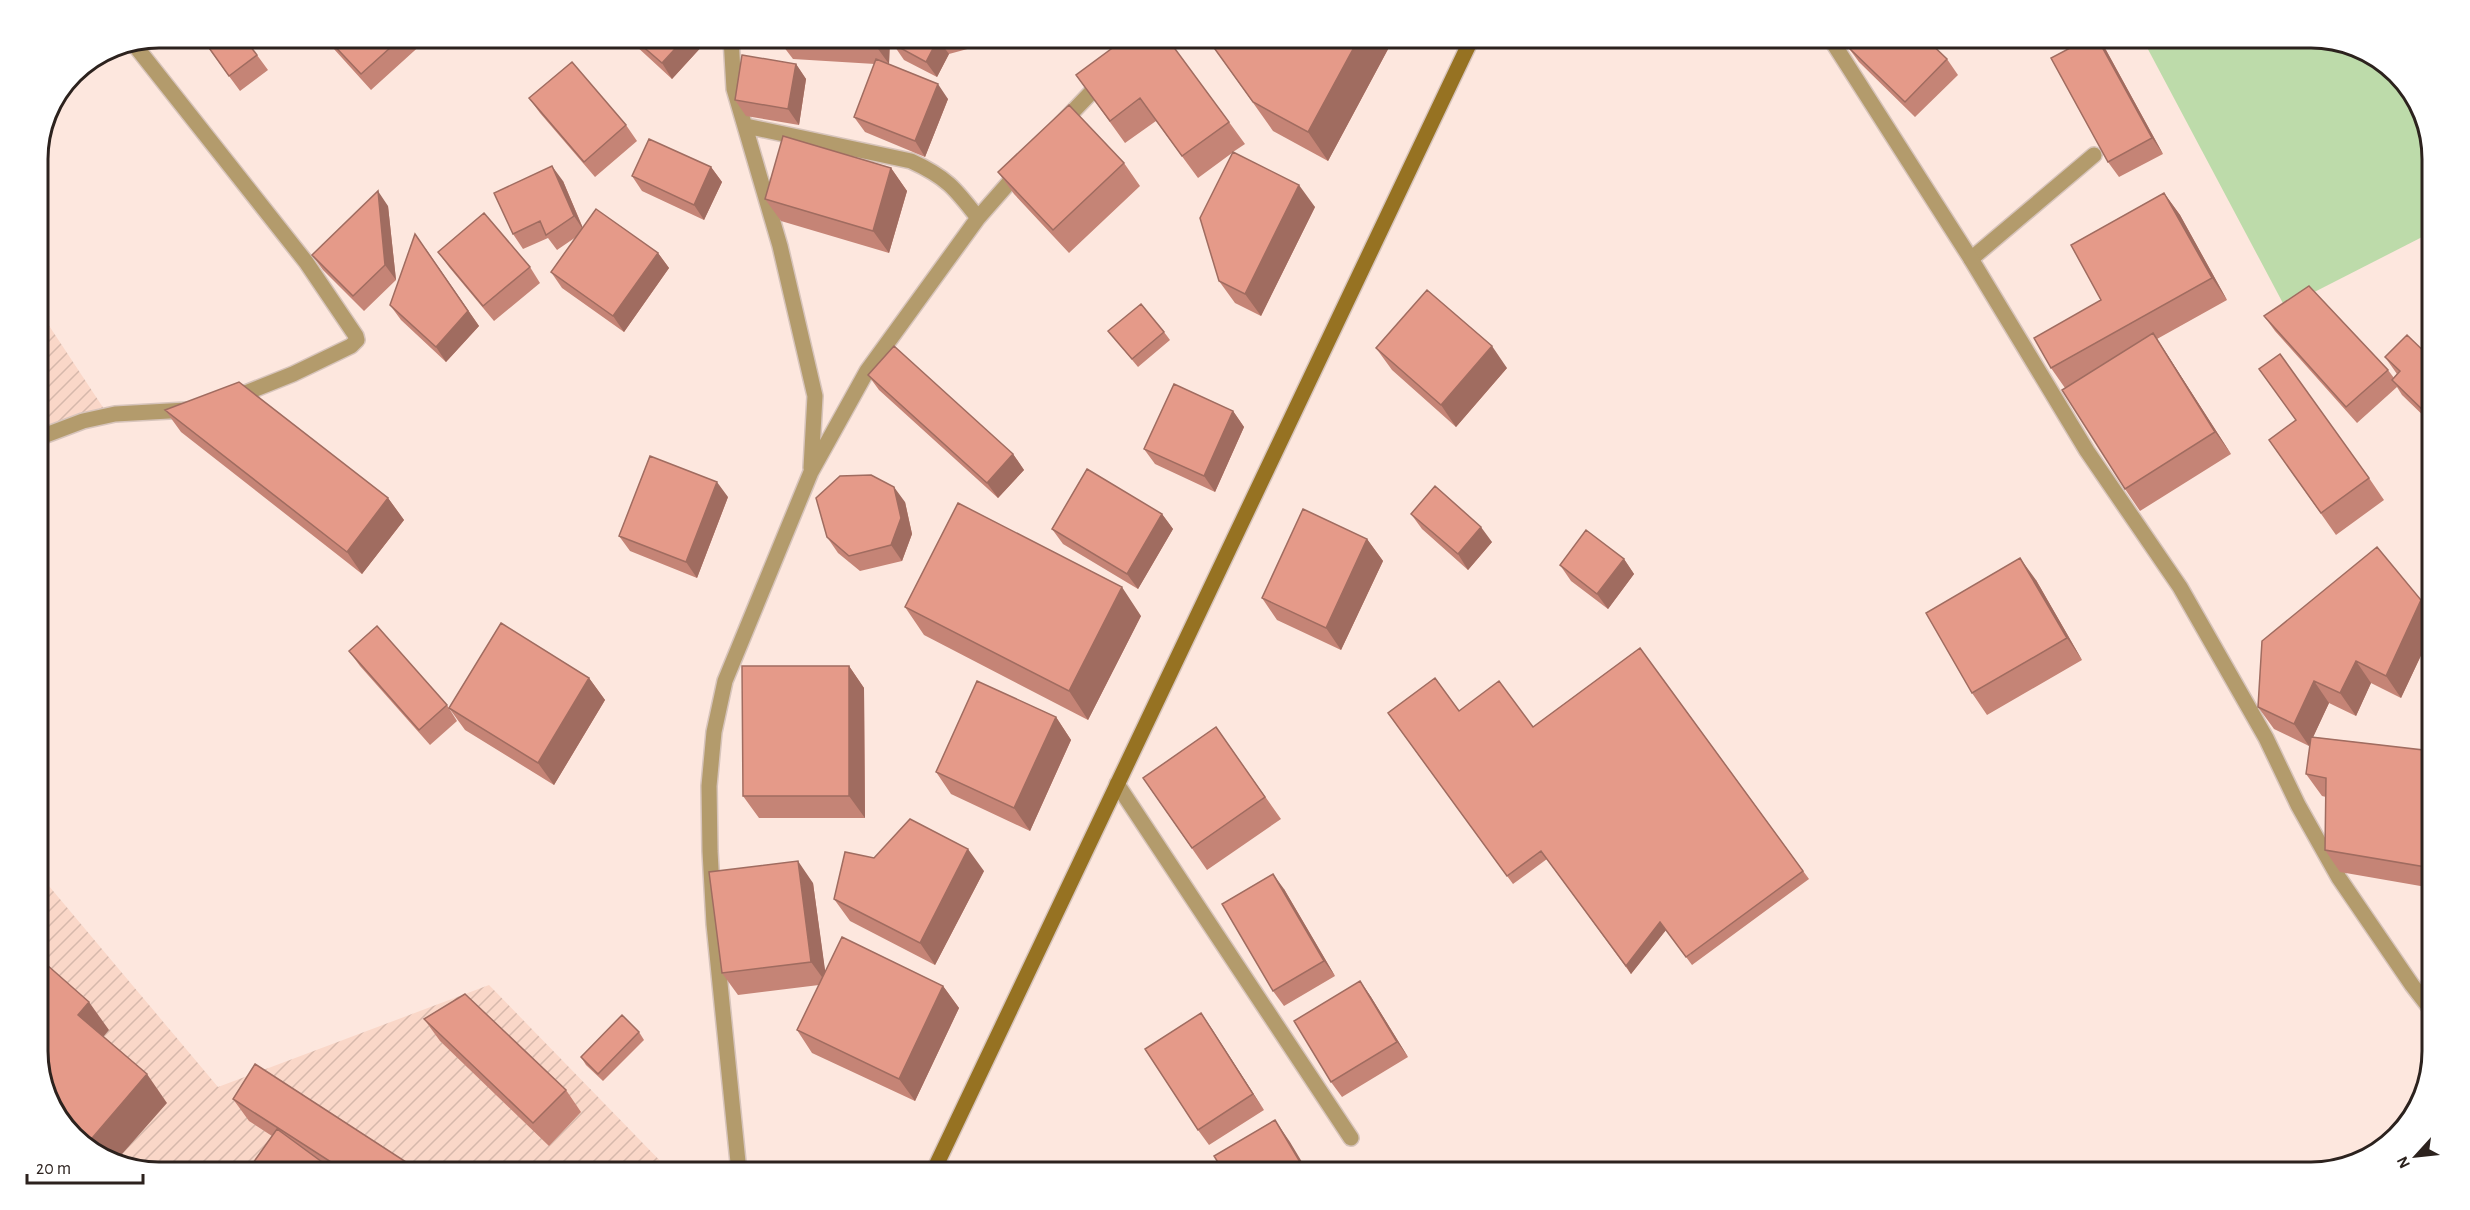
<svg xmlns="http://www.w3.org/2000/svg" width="2470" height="1210" viewBox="0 0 2470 1210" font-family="'Alegreya Sans',sans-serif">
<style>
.industrial{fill:url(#industrial-furrows)}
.pitch{fill:#bddbaa}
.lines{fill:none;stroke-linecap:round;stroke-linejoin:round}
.lane-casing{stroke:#d7c4bb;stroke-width:18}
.street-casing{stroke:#d7c4bb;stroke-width:18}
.secondary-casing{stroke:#d7c4bb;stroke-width:18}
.lane{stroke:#b39b6c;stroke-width:15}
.street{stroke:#b39b6c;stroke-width:15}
.secondary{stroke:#967222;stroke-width:15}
.wall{fill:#c58476}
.shaded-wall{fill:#a06c60}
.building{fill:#e59a89;stroke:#a06c60;stroke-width:1.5}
.rim{fill:none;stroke:#2c221e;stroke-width:3}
</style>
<defs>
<pattern id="industrial-furrows" width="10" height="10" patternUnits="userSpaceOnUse" patternTransform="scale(1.5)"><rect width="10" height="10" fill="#fad7c8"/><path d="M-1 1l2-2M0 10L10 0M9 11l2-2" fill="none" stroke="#d6b8ab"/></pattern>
</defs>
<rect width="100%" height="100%" fill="#fde7de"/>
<path class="industrial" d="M38,309L106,412L38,447Z
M38,873L218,1087L489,985L671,1172H159L106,1160L38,1059Z"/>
<path class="pitch" d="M2142,38H2311L2364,50L2393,75L2422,123L2432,152V232L2285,307Z"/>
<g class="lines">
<defs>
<path id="lane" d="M133,43L306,262L356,336L357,340L351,346L293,374L233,398
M1971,259L2094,155
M38,438L83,421L115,414L187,410"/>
<path id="street" d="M731,38L734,89L780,246L815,396L811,468
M1830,38L1971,259L2087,451L2180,587L2266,738L2298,805L2339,878L2412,985L2432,1011
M1061,124L1102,81
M746,126L911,161C946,177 955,188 978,218
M1117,784L1351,1138
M739,1172L714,924L710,851L709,786L714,732L725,681L811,472L867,371L978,218L1021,169"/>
<path id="secondary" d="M933,1172L1472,38"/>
</defs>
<use href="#lane" class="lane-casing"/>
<use href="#street" class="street-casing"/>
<use href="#secondary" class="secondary-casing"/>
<use href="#lane" class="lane"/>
<use href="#street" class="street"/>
<use href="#secondary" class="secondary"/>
</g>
<path class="wall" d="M201,38L257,55L268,70L240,91Z
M324,38H421L424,42L371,90Z
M630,38H701L704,44L672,79L635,45Z
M777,38H890L889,64L948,99L925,157L865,132L854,117L875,64L793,59Z
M891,38H1008L949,54L937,77L904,60L893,44Z
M1207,38H1394L1328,161L1273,131Z
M2089,38H2098L2106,50L2163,154L2119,177L2108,162Z
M1848,47L1947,59L1958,75L1915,117L1859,62Z
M796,64L806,79L799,125L746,116L735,100Z
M1076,75L1229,122L1245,144L1233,152L1315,207L1261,316L1235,303L1219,281L1232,153L1198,178L1156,121L1125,143Z
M529,98L626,125L637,141L595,177L540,113Z
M1124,163L1140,186L1069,253L1014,194L998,172Z
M711,167L722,182L704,220L642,191L632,176Z
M891,168L907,191L889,253L781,221L765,199Z
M563,181L583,228L658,253L669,268L624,332L562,288L551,272L576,237L557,250L548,238L523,249L513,234Z
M2164,193L2180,215L2227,300L2157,339L2168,356L2231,454L2140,511L2125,489L2065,388L2051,368L2101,300Z
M388,206L396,280L364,311L323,270L312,255Z
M426,249L479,326L446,362L401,320L390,305Z
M438,252L530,267L540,283L494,321L449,267Z
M2264,316L2388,370L2394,378L2397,374L2385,357L2432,359V424L2402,395L2397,387L2357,423L2275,331Z
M1108,331L1164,332L1170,340L1138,367Z
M1376,348L1507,368L1456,427L1392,370Z
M38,360L45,373L38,377Z
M868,375L1013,454L1024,470L998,498L879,390Z
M165,410L388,498L404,520L362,574L181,432Z
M1233,411L1244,427L1215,492L1155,464L1144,449Z
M2269,440L2369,478L2384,500L2336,535Z
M728,497L697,578L630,551L619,536Z
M905,502L912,534L902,561L860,571L838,553L827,537Z
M1162,514L1173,529L1138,589L1063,544L1052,529Z
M1411,514L1492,542L1468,570L1422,529Z
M1367,539L1383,561L1341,650L1277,620L1262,598Z
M1624,559L1634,574L1608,609L1571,581L1560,565Z
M2036,580L2082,660L1987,715L1972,693Z
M2421,600L2432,616V632L2401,698L2371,683L2356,716L2329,703L2313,737L2432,751V888L2340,872L2325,850L2326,797L2322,796L2306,774L2310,744L2309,746L2274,729L2258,707Z
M905,607L1141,616L1088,720L924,635Z
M1640,648L1809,879L1692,965L1666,930L1631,974L1547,859L1513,884L1388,713L1459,711L1533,727Z
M349,651L447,705L457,721L430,745L360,666Z
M849,666L864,688L865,818H759L743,796Z
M589,678L605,700L554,785L465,730L449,708Z
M1056,717L1071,740L1030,831L951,794L936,772Z
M1216,727L1281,819L1207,870L1143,778Z
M874,858L984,871L935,965L850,921L834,899Z
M813,883L825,972L943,986L959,1008L915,1101L812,1053L797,1030L819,985L738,995L722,973Z
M1284,889L1335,976L1284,1006L1273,991Z
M1360,981L1371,997L1408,1057L1342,1097L1331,1082Z
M1201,1013L1264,1110L1209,1145L1198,1130Z
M424,1019L566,1090L581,1112L549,1146L440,1041Z
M639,1032L644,1040L603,1081L586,1065L581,1057Z
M233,1099L423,1173H246L272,1136L249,1121Z"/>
<path class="shaded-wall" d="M685,38H701L704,44L672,79L662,63Z
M874,38H890L889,64L873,42Z
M1359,38H1394L1328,161L1308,132Z
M2097,38L2106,50L2163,154L2152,138Z
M938,39L949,54L937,77L926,62Z
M796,64L806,79L799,125L788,109Z
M938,84L948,99L925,157L915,141Z
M552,166L563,181L584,231L574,216Z
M711,167L722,182L704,220L694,205Z
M891,168L907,191L889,253L873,231Z
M1299,185L1315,207L1261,316L1245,294Z
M378,191L388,206L396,280L385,265Z
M2164,193L2180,215L2227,300L2212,278Z
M415,234L479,326L446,362L436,347Z
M658,253L669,268L624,332L613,316Z
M2153,333L2168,356L2231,454L2215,432Z
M1492,346L1507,368L1456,427L1441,405Z
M1233,411L1244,427L1215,492L1204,476Z
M1013,454L1024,470L998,498L987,483Z
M717,482L728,497L697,578L686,562Z
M894,487L905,502L912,534L902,561L891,545Z
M388,498L404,520L362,574L347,552Z
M1162,514L1173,529L1138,589L1127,574Z
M1481,527L1492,542L1468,570L1458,554Z
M1367,539L1383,561L1341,650L1326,628Z
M2020,558L2036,580L2082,660L2067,638Z
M1624,559L1634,574L1608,609L1597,594Z
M1122,587L1141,616L1088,720L1069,691Z
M2421,600L2432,616V632L2401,698L2386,676Z
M2356,661L2371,683L2356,716L2340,693Z
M849,666L864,688L865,818L849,796Z
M589,678L605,700L554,785L538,763Z
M2314,681L2329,703L2309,746L2294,724Z
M1056,717L1071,740L1030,831L1014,808Z
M968,849L984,871L935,965L920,943Z
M798,861L813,883L827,984L811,962Z
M1273,874L1284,889L1335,976L1324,961Z
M1660,922L1666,930L1631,974L1626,966Z
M1360,981L1371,997L1408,1057L1397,1042Z
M943,986L959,1008L915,1101L899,1079Z
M89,1002L109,1030L98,1043L78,1015Z
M1201,1013L1212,1029L1264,1110L1253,1094Z
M147,1074L167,1103L115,1162L106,1160L87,1144Z
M1275,1120L1290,1142L1308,1172H1306Z"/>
<path class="building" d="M202,38H244L257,55L229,76Z
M327,38H401L361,74Z
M633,38H685L662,63Z
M781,38H874L873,42Z
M891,38H944L938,39L926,62L893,44Z
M1126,38H1167L1229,122L1182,156L1140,98L1110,121L1076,75Z
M1207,38H1359L1308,132L1253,102Z
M1857,38H1925L1947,59L1905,102L1848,47Z
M2089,38H2097L2152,138L2108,162L2051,58Z
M742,55L796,64L788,109L735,100Z
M876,59L938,84L915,141L854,117Z
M572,62L626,125L584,162L529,98Z
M1069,105L1124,163L1053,230L998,172Z
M783,136L891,168L873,231L765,199Z
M649,139L711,167L694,205L632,176Z
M1233,152L1299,185L1245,294L1219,281L1200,218Z
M552,166L574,216L546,235L540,221L513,234L494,193Z
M378,191L385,265L353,296L312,255Z
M2164,193L2212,278L2051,368L2034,338L2101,300L2071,245Z
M596,209L658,253L613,316L551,272Z
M484,213L530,267L483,306L438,252Z
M415,234L468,311L436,347L390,305Z
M2309,286L2388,370L2346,407L2264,316Z
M1427,290L1492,346L1441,405L1376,348Z
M1141,304L1164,332L1132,359L1108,331Z
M2153,333L2215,432L2125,489L2062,390Z
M2407,335L2432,359V412L2429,416L2392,380L2400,371L2385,357Z
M894,346L1013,454L987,483L868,375Z
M2280,354L2369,478L2321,513L2269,440L2296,420L2259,369Z
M239,382L388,498L347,552L165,410Z
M1174,384L1233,411L1204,476L1144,449Z
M650,456L717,482L686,562L619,536Z
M1087,469L1162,514L1127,574L1052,529Z
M871,475L894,487L901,518L891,545L849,556L827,537L816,498L840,476Z
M1435,486L1481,527L1458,554L1411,514Z
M958,503L1122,587L1069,691L905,607Z
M1303,509L1367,539L1326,628L1262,598Z
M1586,530L1624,559L1597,594L1560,565Z
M2377,547L2421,600L2386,676L2356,661L2340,693L2314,681L2294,724L2258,707L2262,641Z
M2020,558L2067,638L1972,693L1926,613Z
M501,623L589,678L538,763L449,708Z
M377,626L447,705L419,730L349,651Z
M1640,648L1803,871L1686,957L1660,922L1626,966L1541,851L1507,876L1388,713L1435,678L1459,711L1499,681L1533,727Z
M742,666H849V796H743Z
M977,681L1056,717L1014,808L936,772Z
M1216,727L1265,797L1192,848L1143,778Z
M2311,737L2432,751V868L2325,850L2326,778L2306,774Z
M910,819L968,849L920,943L834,899L845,852L874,858Z
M798,861L811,962L722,973L709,872Z
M1273,874L1324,961L1273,991L1222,904Z
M842,937L943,986L899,1079L797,1030Z
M38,957L89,1002L78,1015L147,1074L87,1144L58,1119L38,1059Z
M1360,981L1397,1042L1331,1082L1294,1021Z
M465,994L566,1090L533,1123L424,1019Z
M1201,1013L1253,1094L1198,1130L1145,1049Z
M622,1015L639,1032L598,1074L581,1057Z
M255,1064L423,1173H348L233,1099Z
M1275,1120L1306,1172H1224L1214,1156Z
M277,1129L337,1173H246Z"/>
<path d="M0 0H2470V1210H0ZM159 48H2311A111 111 0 0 1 2422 159V1051A111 111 0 0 1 2311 1162H159A111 111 0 0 1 48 1051V159A111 111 0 0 1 159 48Z" fill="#fff" fill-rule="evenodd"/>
<path class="rim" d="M159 48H2311A111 111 0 0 1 2422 159V1051A111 111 0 0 1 2311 1162H159A111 111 0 0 1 48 1051V159A111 111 0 0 1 159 48Z"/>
<g transform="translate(2416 1156) rotate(243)" stroke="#ffffff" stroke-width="4.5" paint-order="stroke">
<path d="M0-4.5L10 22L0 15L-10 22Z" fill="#2c221e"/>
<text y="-9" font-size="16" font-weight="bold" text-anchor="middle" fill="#2c221e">N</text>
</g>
<path d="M27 1174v9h116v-9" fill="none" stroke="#2c221e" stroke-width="3"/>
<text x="36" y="1174" font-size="18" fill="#2c221e" stroke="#ffffff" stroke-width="4.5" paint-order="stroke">20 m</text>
</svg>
